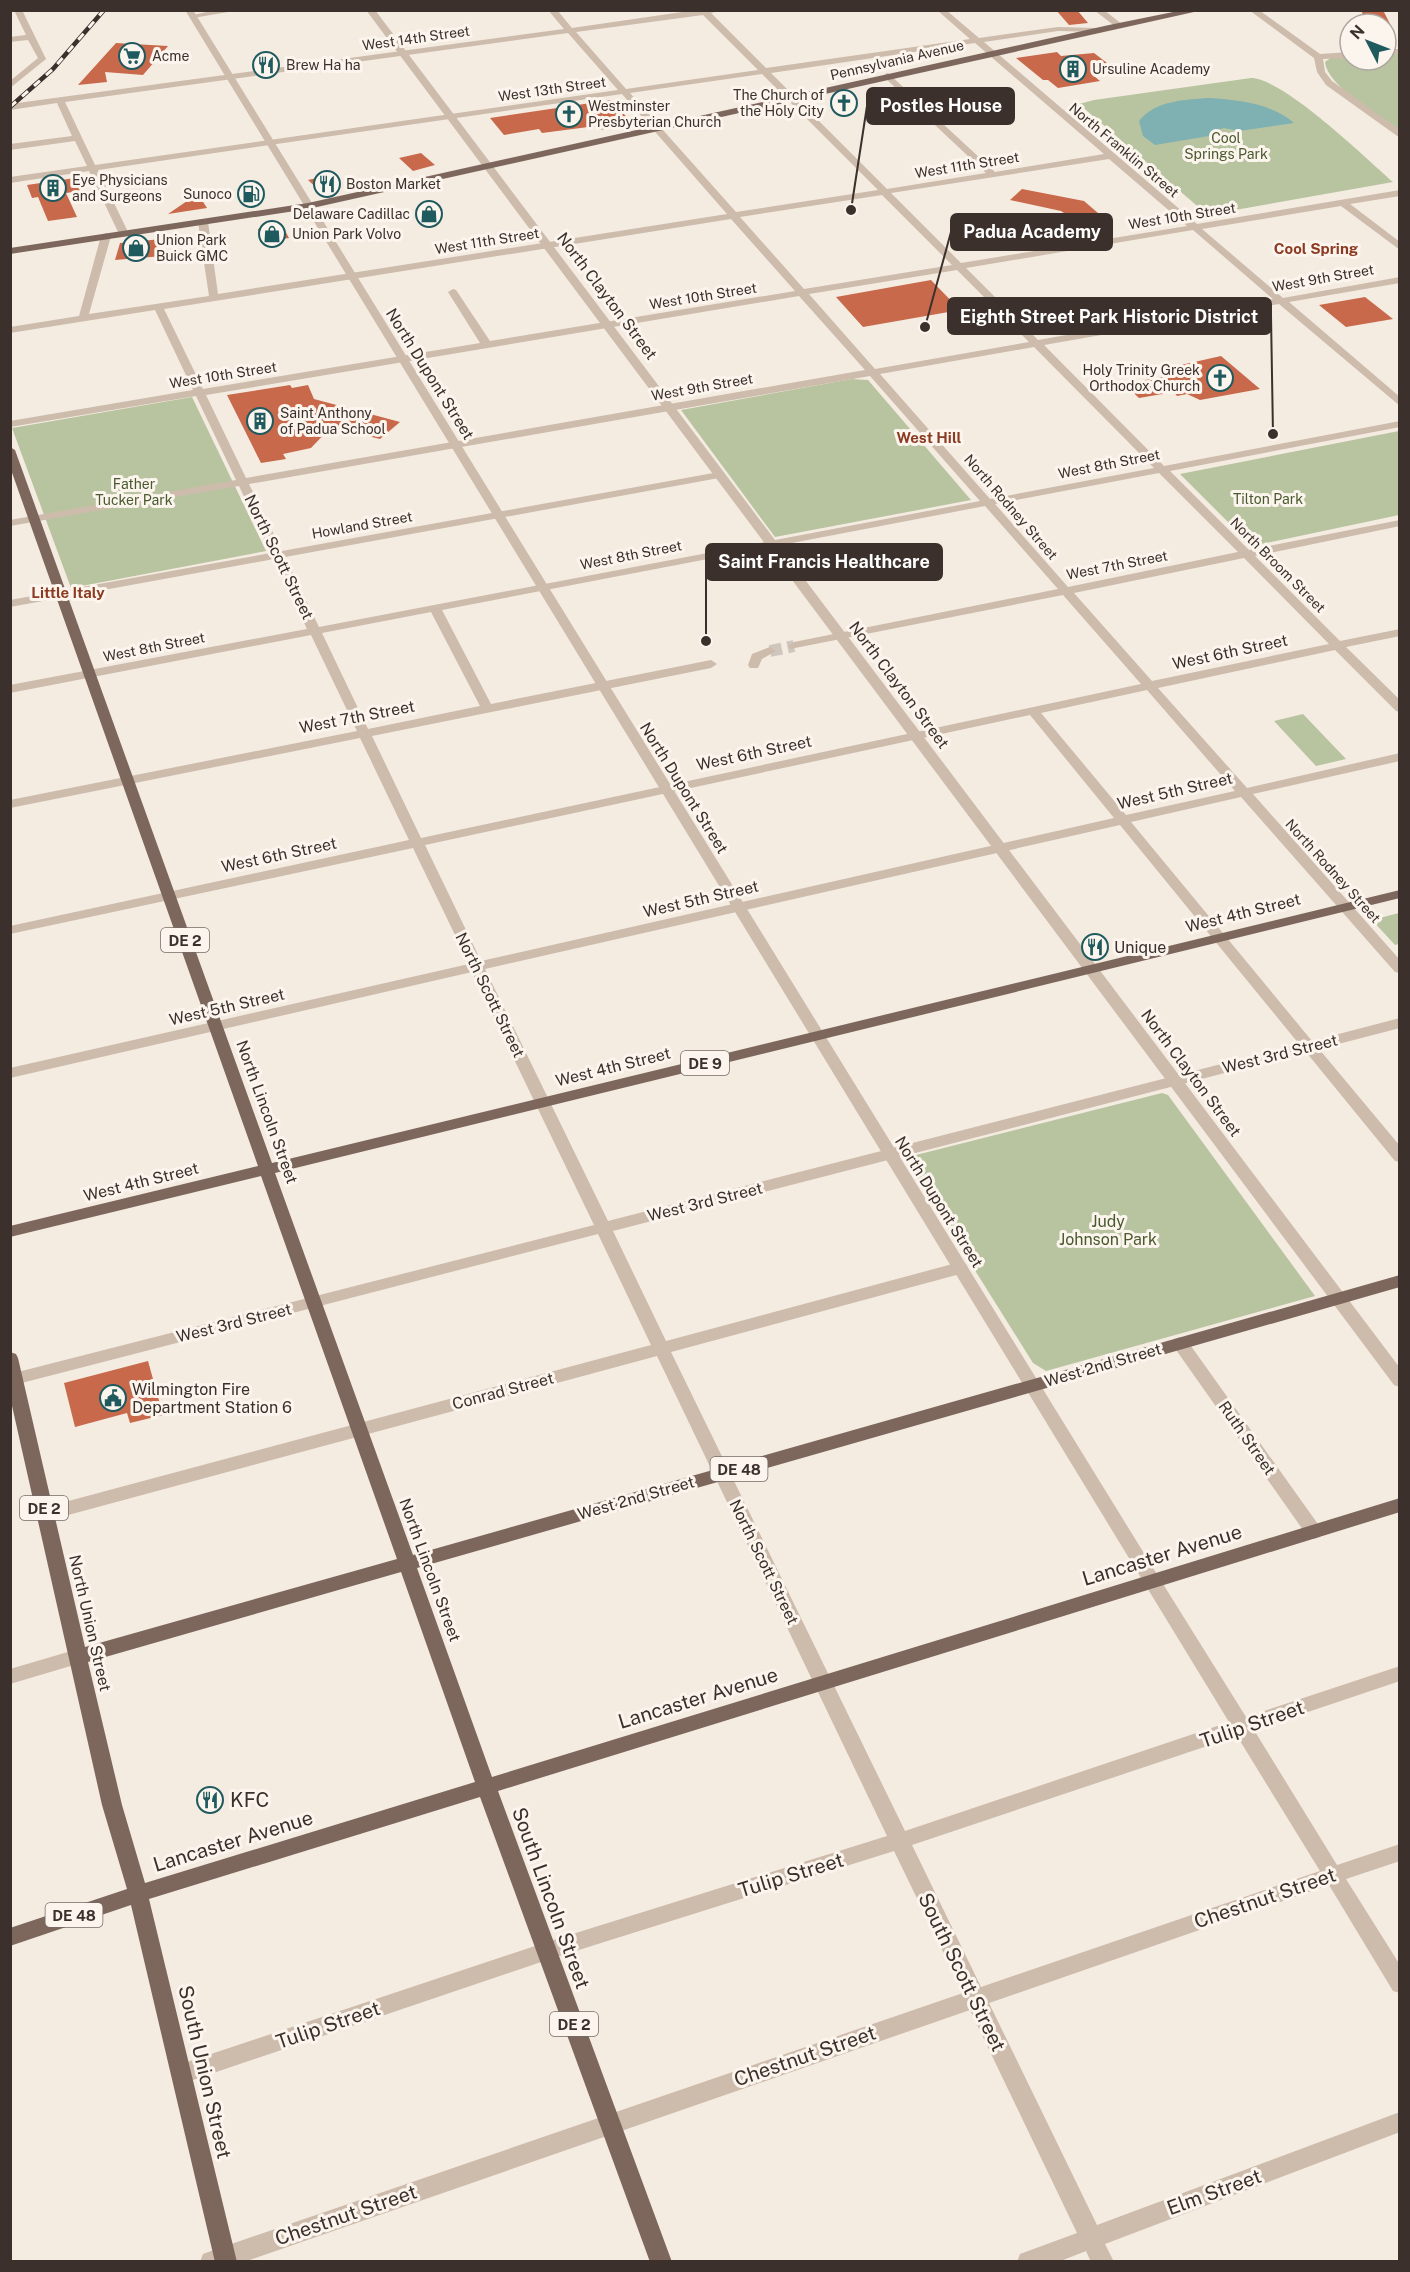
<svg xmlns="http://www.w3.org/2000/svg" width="1410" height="2272" viewBox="0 0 1410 2272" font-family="'Public Sans',sans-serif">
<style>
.green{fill:#b8c4a0}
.water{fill:#7fb0b2}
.building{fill:#c8694b}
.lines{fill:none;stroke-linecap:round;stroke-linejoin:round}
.minor-tunnel{stroke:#cfc6bd;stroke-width:12;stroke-dasharray:12 6;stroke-linecap:butt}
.minor{fill:#cdbbac;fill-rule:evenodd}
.tertiary{fill:#cdbbac;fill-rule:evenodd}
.primary{fill:#7d675c;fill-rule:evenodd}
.rail-casing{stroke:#3b302b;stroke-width:4.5}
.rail{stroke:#fbf5ee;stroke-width:3;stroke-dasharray:8;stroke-linecap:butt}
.labels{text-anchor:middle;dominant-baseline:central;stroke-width:6;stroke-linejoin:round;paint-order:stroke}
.far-street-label{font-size:14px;fill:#3b302b;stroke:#fbf5ee}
.far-poi-label{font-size:14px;fill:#3b302b;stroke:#fbf5ee;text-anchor:start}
.far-park-label{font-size:14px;fill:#4a5a2e;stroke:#fbf5ee}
.far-neighbourhood-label{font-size:15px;font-weight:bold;fill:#8c3b22;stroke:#fbf5ee}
.shield{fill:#fbf5ee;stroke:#756b66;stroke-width:1.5}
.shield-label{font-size:15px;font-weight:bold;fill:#3b302b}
.street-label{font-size:16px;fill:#3b302b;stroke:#fbf5ee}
.poi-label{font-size:16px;fill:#3b302b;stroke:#fbf5ee;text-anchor:start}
.park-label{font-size:16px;fill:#4a5a2e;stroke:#fbf5ee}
.near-street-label{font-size:20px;fill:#3b302b;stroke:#fbf5ee}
.near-poi-label{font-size:20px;fill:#3b302b;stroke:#fbf5ee;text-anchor:start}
.leader{fill:none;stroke:#3b302b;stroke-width:2}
.callout-dot{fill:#3b302b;stroke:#fbf5ee;stroke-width:2}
.callout{fill:#3b302b;stroke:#3b302b;stroke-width:2}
.callout-label{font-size:18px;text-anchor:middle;font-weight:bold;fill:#fff}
</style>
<rect width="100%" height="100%" fill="#f4ebe1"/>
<path class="green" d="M1399,53V130C1379,116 1327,86 1325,62L1332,57L1350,56V60H1386V54Z
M1251,78C1283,78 1367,159 1393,182L1218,213L1203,211L1079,104L1094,100Z
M852,379L868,380L971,500L775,537L681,410Z
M192,397L266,551L71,588L12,428Z
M1399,431V515L1252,546L1180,474Z
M1303,714L1346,759L1316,766L1274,721Z
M1399,913V944L1395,945L1372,920Z
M1162,1093L1168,1095L1315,1296L1046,1371L1033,1363L909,1165L916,1155Z"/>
<path class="water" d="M1209,98C1239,100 1270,103 1294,123L1239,131L1224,128L1210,132L1209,136L1155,145L1143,136L1139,121C1156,100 1184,100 1209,98Z"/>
<path class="building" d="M1056,10H1077L1088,23L1069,25Z
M1361,10H1383L1390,24H1367Z
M116,43L168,46L143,75L105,72L107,82L78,85Z
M1057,52L1061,56L1094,53L1111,66L1103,68L1108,74L1094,76L1100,81L1058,88L1048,80H1043L1016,58Z
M611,100L633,124L599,130L596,126L542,133L539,129L504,135L490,118Z
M421,153L435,165L413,171L399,158Z
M326,176L340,189L322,193L308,180Z
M75,178L80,191L66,193L77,217L48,221L38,197L32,198L27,185Z
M1022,189L1084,201L1098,213L1070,217L1061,211L1010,200Z
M196,191L207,208L168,214L187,201L183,193Z
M282,225L289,238L260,242L258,229Z
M162,239L163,256L115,260L120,243Z
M931,280L960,310L863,327L836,297Z
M1365,297L1393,319L1346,327L1319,305Z
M1221,356L1260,389L1200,400L1187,394L1177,396L1174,392L1139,398L1124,384L1189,372L1181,365Z
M290,385L292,388L308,385L314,399L400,422L380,439L331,427L311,448L283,454L286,459L261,463L227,395Z
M148,1361L163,1415L130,1423L127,1413L75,1427L64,1383Z"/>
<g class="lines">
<path class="minor-tunnel" d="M770,651L794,646"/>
<path class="minor" d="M14,10H22L46,59L10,88V81L38,58L28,40L10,42V37L26,35Z
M215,10H240L193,18L189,16Z
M548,10H557L572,28L696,10H722L711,13L766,68L970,39L937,10H946L979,38L1058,27L1097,28H1100V32L1058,31L984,42L1197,224L1400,190V196L1350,204L1400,242V250L1341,206L1202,229L1283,298L1400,277V283L1289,302L1400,397V406L1279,304L1044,345L1164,466L1400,421V427L1170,471L1249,550L1400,520V526L1255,556L1340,641L1400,629V636L1346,647L1400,700V712L1396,711L1335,650L1158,688L1247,788L1400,753V761L1253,794L1400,960V973L1395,972L1241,797L1131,822L1312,1041L1400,1018V1028L1319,1049L1400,1146V1162L1395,1161L1306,1052L613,1231L666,1341L960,1262L966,1264L968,1268L966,1272L960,1274L671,1352L905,1831L1229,1722L1146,1586L1143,1581L1146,1576L1152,1574L1158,1576L1246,1717L1400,1666V1681L1254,1730L1337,1865L1400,1844V1861L1346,1879L1400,1965V1993L1393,1991L1329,1885L989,2003L1097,2225L1400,2112V2132L1105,2244L1114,2262H1091L1086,2251L1058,2262H1017L1020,2254L1077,2233L970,2010L244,2262H200L203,2254L211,2251L963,1993L894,1851L547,1960L181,2084L174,2081L171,2074L174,2067L181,2064L547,1942L887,1836L657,1356L46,1521L40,1519L37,1514L40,1509L46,1507L651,1345L598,1234L10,1386V1374L594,1225L472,972L10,1078V1068L469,964L413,848L10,934V926L409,840L360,738L10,808V800L357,731L311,635L10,693V685L307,629L274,559L10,607V600L271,553L239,486L10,526V520L236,480L196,396L10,427V421L193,390L155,310L10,333V327L79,316L101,236L106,233L111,236L89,314L209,296L198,222L203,219L208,222L218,294L727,214L622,94L98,170L129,234L124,237L119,234L89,171L10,183V177L87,166L75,141L10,150V144L72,136L57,103L10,110V104L564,29ZM703,15L758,70L626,89L576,32ZM568,33L618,90L95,165L65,102ZM975,43L1104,154L995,172L888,73L885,74V78L986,173L887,189L771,73ZM762,74L878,190L736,212L630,93ZM1109,159L1187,226L961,263L891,193ZM882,195L952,265L804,289L740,217ZM731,219L795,291L490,341L456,290L453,289L448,292L480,343L203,389L164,309ZM1193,230L1273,299L1038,340L966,268ZM957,270L1029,342L875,369L809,294ZM799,296L865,370L246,478L206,395ZM1034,347L1154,468L990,499L880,374ZM870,376L980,501L319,627L285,557L719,478L724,475L719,472L282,551L249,484ZM1159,473L1238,552L1068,587L995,504ZM985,506L1058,589L794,642L788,646L790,649L1063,595L1141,684L421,838L372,736L711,668L717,664L711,660L491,704L442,610ZM1244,558L1329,644L1152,681L1074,593ZM431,612L480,706L368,729L322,633ZM1147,690L1235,791L1126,815L1041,713ZM1030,715L1114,818L481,961L425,845ZM1120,825L1299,1044L608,1221L485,969ZM1237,1736L1320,1871L981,1987L912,1845Z
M1249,10H1259L1320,54L1350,52V58L1323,59L1325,72L1332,81L1400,130V138L1326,85L1317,72L1314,58Z
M1386,49H1400V54L1386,55Z
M770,647L776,651L762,659L758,668H750L748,665L752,654Z
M1180,1337L1186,1339L1320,1527L1323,1532L1320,1537L1314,1539L1308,1537L1174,1347L1172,1343L1174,1339Z
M78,1649L84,1652L87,1657L84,1662L10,1684V1669Z"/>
<path class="tertiary" d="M185,10H193L1158,1576L1161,1581L1158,1586L1152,1588L1146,1586Z
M366,10H375L1400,1368V1387L1394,1385Z
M1094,10H1104L1123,25L1116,27Z"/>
<path class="primary" d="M1183,10H1203L308,209L10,254V248L308,203L1109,25Z
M10,447L15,450L272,1163L1400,890V898L275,1173L413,1555L1400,1275V1287L417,1568L492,1777L1400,1498V1512L498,1791L672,2262H650L480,1797L149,1899L237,2262H215L131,1905L10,1946V1928L127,1889L102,1805L10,1397V1352L16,1354L18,1358L85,1647L397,1559L261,1176L10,1237V1226L258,1166L10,467ZM401,1572L475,1782L145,1883L122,1805L88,1662Z"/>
<defs>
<path id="rail" d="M10,107L53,69L104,10"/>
</defs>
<use href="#rail" class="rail-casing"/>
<use href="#rail" class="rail"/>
</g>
<defs>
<symbol id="supermarket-ring" viewBox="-11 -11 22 22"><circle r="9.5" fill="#fbf5ee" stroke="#1f5a5e" stroke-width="1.5"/><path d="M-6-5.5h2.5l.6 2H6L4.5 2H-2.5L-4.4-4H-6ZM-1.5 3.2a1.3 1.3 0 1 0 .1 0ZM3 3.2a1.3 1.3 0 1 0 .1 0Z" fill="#1f5a5e"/></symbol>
<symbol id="restaurant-ring" viewBox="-11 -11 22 22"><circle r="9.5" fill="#fbf5ee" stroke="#1f5a5e" stroke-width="1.5"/><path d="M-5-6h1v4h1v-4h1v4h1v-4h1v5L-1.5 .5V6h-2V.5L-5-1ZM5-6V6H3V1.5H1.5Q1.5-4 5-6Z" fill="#1f5a5e"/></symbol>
<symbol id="building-ring" viewBox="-11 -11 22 22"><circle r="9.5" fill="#fbf5ee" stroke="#1f5a5e" stroke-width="1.5"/><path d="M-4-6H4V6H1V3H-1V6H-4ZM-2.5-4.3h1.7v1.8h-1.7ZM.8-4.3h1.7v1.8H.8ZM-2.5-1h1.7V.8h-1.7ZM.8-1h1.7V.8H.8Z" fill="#1f5a5e"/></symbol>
<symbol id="church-ring" viewBox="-11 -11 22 22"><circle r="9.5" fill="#fbf5ee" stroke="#1f5a5e" stroke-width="1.5"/><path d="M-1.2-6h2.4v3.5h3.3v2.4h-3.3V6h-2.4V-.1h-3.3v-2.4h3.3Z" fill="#1f5a5e"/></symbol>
<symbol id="fuel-ring" viewBox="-11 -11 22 22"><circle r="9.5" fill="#fbf5ee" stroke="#1f5a5e" stroke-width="1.5"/><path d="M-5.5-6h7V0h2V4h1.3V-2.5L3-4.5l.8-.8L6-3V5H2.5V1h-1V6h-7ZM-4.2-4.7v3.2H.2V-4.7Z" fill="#1f5a5e"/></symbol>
<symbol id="shop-ring" viewBox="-11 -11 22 22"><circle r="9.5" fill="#fbf5ee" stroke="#1f5a5e" stroke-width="1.5"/><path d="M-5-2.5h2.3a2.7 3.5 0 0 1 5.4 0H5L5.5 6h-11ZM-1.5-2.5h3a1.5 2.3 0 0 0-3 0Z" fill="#1f5a5e"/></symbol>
<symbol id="civic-ring" viewBox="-11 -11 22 22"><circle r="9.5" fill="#fbf5ee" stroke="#1f5a5e" stroke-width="1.5"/><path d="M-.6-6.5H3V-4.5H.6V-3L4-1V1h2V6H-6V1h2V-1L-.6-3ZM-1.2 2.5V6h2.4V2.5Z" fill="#1f5a5e"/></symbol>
</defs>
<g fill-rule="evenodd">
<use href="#supermarket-ring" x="117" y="41" width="30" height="30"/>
<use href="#restaurant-ring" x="251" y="50" width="30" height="30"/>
<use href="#building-ring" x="1058" y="54" width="30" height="30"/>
<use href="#church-ring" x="829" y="88" width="30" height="30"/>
<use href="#church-ring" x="554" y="99" width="30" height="30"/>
<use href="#restaurant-ring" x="312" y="169" width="30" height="30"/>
<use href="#building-ring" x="38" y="173" width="30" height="30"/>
<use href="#fuel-ring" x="236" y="179" width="30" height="30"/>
<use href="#shop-ring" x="414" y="199" width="30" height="30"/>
<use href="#shop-ring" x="257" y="219" width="30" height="30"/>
<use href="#shop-ring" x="121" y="233" width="30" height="30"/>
<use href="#church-ring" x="1205" y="363" width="30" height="30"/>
<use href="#building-ring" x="245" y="406" width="30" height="30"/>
<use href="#restaurant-ring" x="1080" y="932" width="30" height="30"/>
<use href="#civic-ring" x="98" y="1383" width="30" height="30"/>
<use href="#restaurant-ring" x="195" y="1785" width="30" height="30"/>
</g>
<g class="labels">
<g class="far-street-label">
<text transform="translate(416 38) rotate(-8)">West 14th Street</text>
<text transform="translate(897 60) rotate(-13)">Pennsylvania Avenue</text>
<text transform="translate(552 89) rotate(-8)">West 13th Street</text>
<text transform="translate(1124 150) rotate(40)">North Franklin Street</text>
<text transform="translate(967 165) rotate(-9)">West 11th Street</text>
<text transform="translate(1182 216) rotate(-9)">West 10th Street</text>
<text transform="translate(487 241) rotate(-9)">West 11th Street</text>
<text transform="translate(1323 278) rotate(-10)">West 9th Street</text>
<text transform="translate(703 296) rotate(-9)">West 10th Street</text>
<text transform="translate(223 375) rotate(-9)">West 10th Street</text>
<text transform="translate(702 387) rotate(-10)">West 9th Street</text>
<text transform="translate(1109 464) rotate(-11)">West 8th Street</text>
<text transform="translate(1011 507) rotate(49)">North Rodney Street</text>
<text transform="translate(362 525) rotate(-10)">Howland Street</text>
<text transform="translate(631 555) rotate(-11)">West 8th Street</text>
<text transform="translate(1117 565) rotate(-11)">West 7th Street</text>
<text transform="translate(1278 565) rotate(45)">North Broom Street</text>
<text transform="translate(154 647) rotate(-11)">West 8th Street</text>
<text transform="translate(1333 871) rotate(48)">North Rodney Street</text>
</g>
<g class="far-poi-label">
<text x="152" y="56">Acme</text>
<text x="286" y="65">Brew Ha ha</text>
<text x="1092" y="69">Ursuline Academy</text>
<text x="824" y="95" text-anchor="end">The Church of<tspan x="824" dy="16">the Holy City</tspan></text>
<text x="588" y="106">Westminster<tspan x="588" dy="16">Presbyterian Church</tspan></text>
<text x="72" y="180">Eye Physicians<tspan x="72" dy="16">and Surgeons</tspan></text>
<text x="346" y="184">Boston Market</text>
<text x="232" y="194" text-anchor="end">Sunoco</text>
<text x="410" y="214" text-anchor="end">Delaware Cadillac</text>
<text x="292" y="234">Union Park Volvo</text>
<text x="156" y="240">Union Park<tspan x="156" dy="16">Buick GMC</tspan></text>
<text x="1200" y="370" text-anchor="end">Holy Trinity Greek<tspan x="1200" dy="16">Orthodox Church</tspan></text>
<text x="280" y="413">Saint Anthony<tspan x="280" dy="16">of Padua School</tspan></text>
</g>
<g class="far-park-label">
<text x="1226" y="138">Cool<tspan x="1226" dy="16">Springs Park</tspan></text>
<text x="134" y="484">Father<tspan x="134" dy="16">Tucker Park</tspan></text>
<text x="1268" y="499">Tilton Park</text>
</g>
<g class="far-neighbourhood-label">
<text x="1316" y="248">Cool Spring</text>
<text x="929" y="437">West Hill</text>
<text x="68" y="592">Little Italy</text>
</g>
<g class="shield">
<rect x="161" y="928" width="48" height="24" rx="4.5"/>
<rect x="681" y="1051" width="48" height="24" rx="4.5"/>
<rect x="710.5" y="1457" width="57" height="24" rx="4.5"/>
<rect x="20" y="1496" width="48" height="24" rx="4.5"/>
<rect x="45.5" y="1903" width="57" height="24" rx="4.5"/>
<rect x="550" y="2012" width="48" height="24" rx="4.5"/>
</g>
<g class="shield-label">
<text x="185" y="940">DE 2</text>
<text x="705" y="1063">DE 9</text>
<text x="739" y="1469">DE 48</text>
<text x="44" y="1508">DE 2</text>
<text x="74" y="1915">DE 48</text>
<text x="574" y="2024">DE 2</text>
</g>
<g class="street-label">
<text transform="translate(607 296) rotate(53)">North Clayton Street</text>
<text transform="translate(430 374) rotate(58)">North Dupont Street</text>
<text transform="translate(279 557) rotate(64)">North Scott Street</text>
<text transform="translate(1230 652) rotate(-12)">West 6th Street</text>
<text transform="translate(899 685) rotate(53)">North Clayton Street</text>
<text transform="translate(357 717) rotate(-11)">West 7th Street</text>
<text transform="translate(754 753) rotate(-12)">West 6th Street</text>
<text transform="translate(684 788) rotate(58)">North Dupont Street</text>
<text transform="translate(1175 791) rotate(-13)">West 5th Street</text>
<text transform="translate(279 855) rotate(-12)">West 6th Street</text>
<text transform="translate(701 899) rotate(-13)">West 5th Street</text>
<text transform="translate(1243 913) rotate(-14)">West 4th Street</text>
<text transform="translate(490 995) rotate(64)">North Scott Street</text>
<text transform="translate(227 1007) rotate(-13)">West 5th Street</text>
<text transform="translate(1280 1054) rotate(-14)">West 3rd Street</text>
<text transform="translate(613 1067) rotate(-14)">West 4th Street</text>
<text transform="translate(1191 1073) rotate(53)">North Clayton Street</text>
<text transform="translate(267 1112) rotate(70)">North Lincoln Street</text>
<text transform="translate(141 1182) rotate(-14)">West 4th Street</text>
<text transform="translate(705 1202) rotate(-14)">West 3rd Street</text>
<text transform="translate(939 1202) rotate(58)">North Dupont Street</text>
<text transform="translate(234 1323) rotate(-14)">West 3rd Street</text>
<text transform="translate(1103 1365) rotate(-16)">West 2nd Street</text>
<text transform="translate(503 1391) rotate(-15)">Conrad Street</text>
<text transform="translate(1247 1438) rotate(55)">Ruth Street</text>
<text transform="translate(636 1498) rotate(-16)">West 2nd Street</text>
<text transform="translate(764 1562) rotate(64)">North Scott Street</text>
<text transform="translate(430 1570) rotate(70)">North Lincoln Street</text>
<text transform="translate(90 1623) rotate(77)">North Union Street</text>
</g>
<g class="poi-label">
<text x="1114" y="947">Unique</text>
<text x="132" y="1389">Wilmington Fire<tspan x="132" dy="18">Department Station 6</tspan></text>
</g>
<g class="park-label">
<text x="1108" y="1221">Judy<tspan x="1108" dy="18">Johnson Park</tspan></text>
</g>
<g class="near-street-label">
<text transform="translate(1162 1555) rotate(-17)">Lancaster Avenue</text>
<text transform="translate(698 1698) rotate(-17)">Lancaster Avenue</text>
<text transform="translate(1252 1724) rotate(-19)">Tulip Street</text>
<text transform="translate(233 1841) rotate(-17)">Lancaster Avenue</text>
<text transform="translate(791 1875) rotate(-17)">Tulip Street</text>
<text transform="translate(551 1898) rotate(70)">South Lincoln Street</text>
<text transform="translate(1265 1898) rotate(-19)">Chestnut Street</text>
<text transform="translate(962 1972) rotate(64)">South Scott Street</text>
<text transform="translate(328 2025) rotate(-19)">Tulip Street</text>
<text transform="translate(805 2056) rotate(-19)">Chestnut Street</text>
<text transform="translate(205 2072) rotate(77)">South Union Street</text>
<text transform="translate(1214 2192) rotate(-20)">Elm Street</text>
<text transform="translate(346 2215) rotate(-19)">Chestnut Street</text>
</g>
<g class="near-poi-label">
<text x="230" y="1800">KFC</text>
</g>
</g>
<path class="leader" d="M851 210L867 106M925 327L951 232M1273 434L1271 316M706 641L706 562"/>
<g class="callout-dot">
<circle cx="851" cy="210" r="6"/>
<circle cx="925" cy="327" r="6"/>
<circle cx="1273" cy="434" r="6"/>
<circle cx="706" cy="641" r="6"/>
</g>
<g class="callout">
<rect x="867" y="88" width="147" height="36" rx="6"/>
<rect x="951" y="214" width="161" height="36" rx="6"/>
<rect x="948" y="298" width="323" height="36" rx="6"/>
<rect x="706" y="544" width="236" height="36" rx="6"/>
</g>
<g class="callout-label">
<text x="941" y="112">Postles House</text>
<text x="1032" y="238">Padua Academy</text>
<text x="1109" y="323">Eighth Street Park Historic District</text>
<text x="824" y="568">Saint Francis Healthcare</text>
</g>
<rect width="1410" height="2272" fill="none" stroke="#3b302b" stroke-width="24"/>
<g transform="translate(1368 42) rotate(312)"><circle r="28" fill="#fbf5ee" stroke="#aea6a0" stroke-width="1.5"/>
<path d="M0-4.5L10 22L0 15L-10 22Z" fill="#1f5a5e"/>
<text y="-9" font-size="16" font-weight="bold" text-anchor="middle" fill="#3b302b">N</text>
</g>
</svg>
